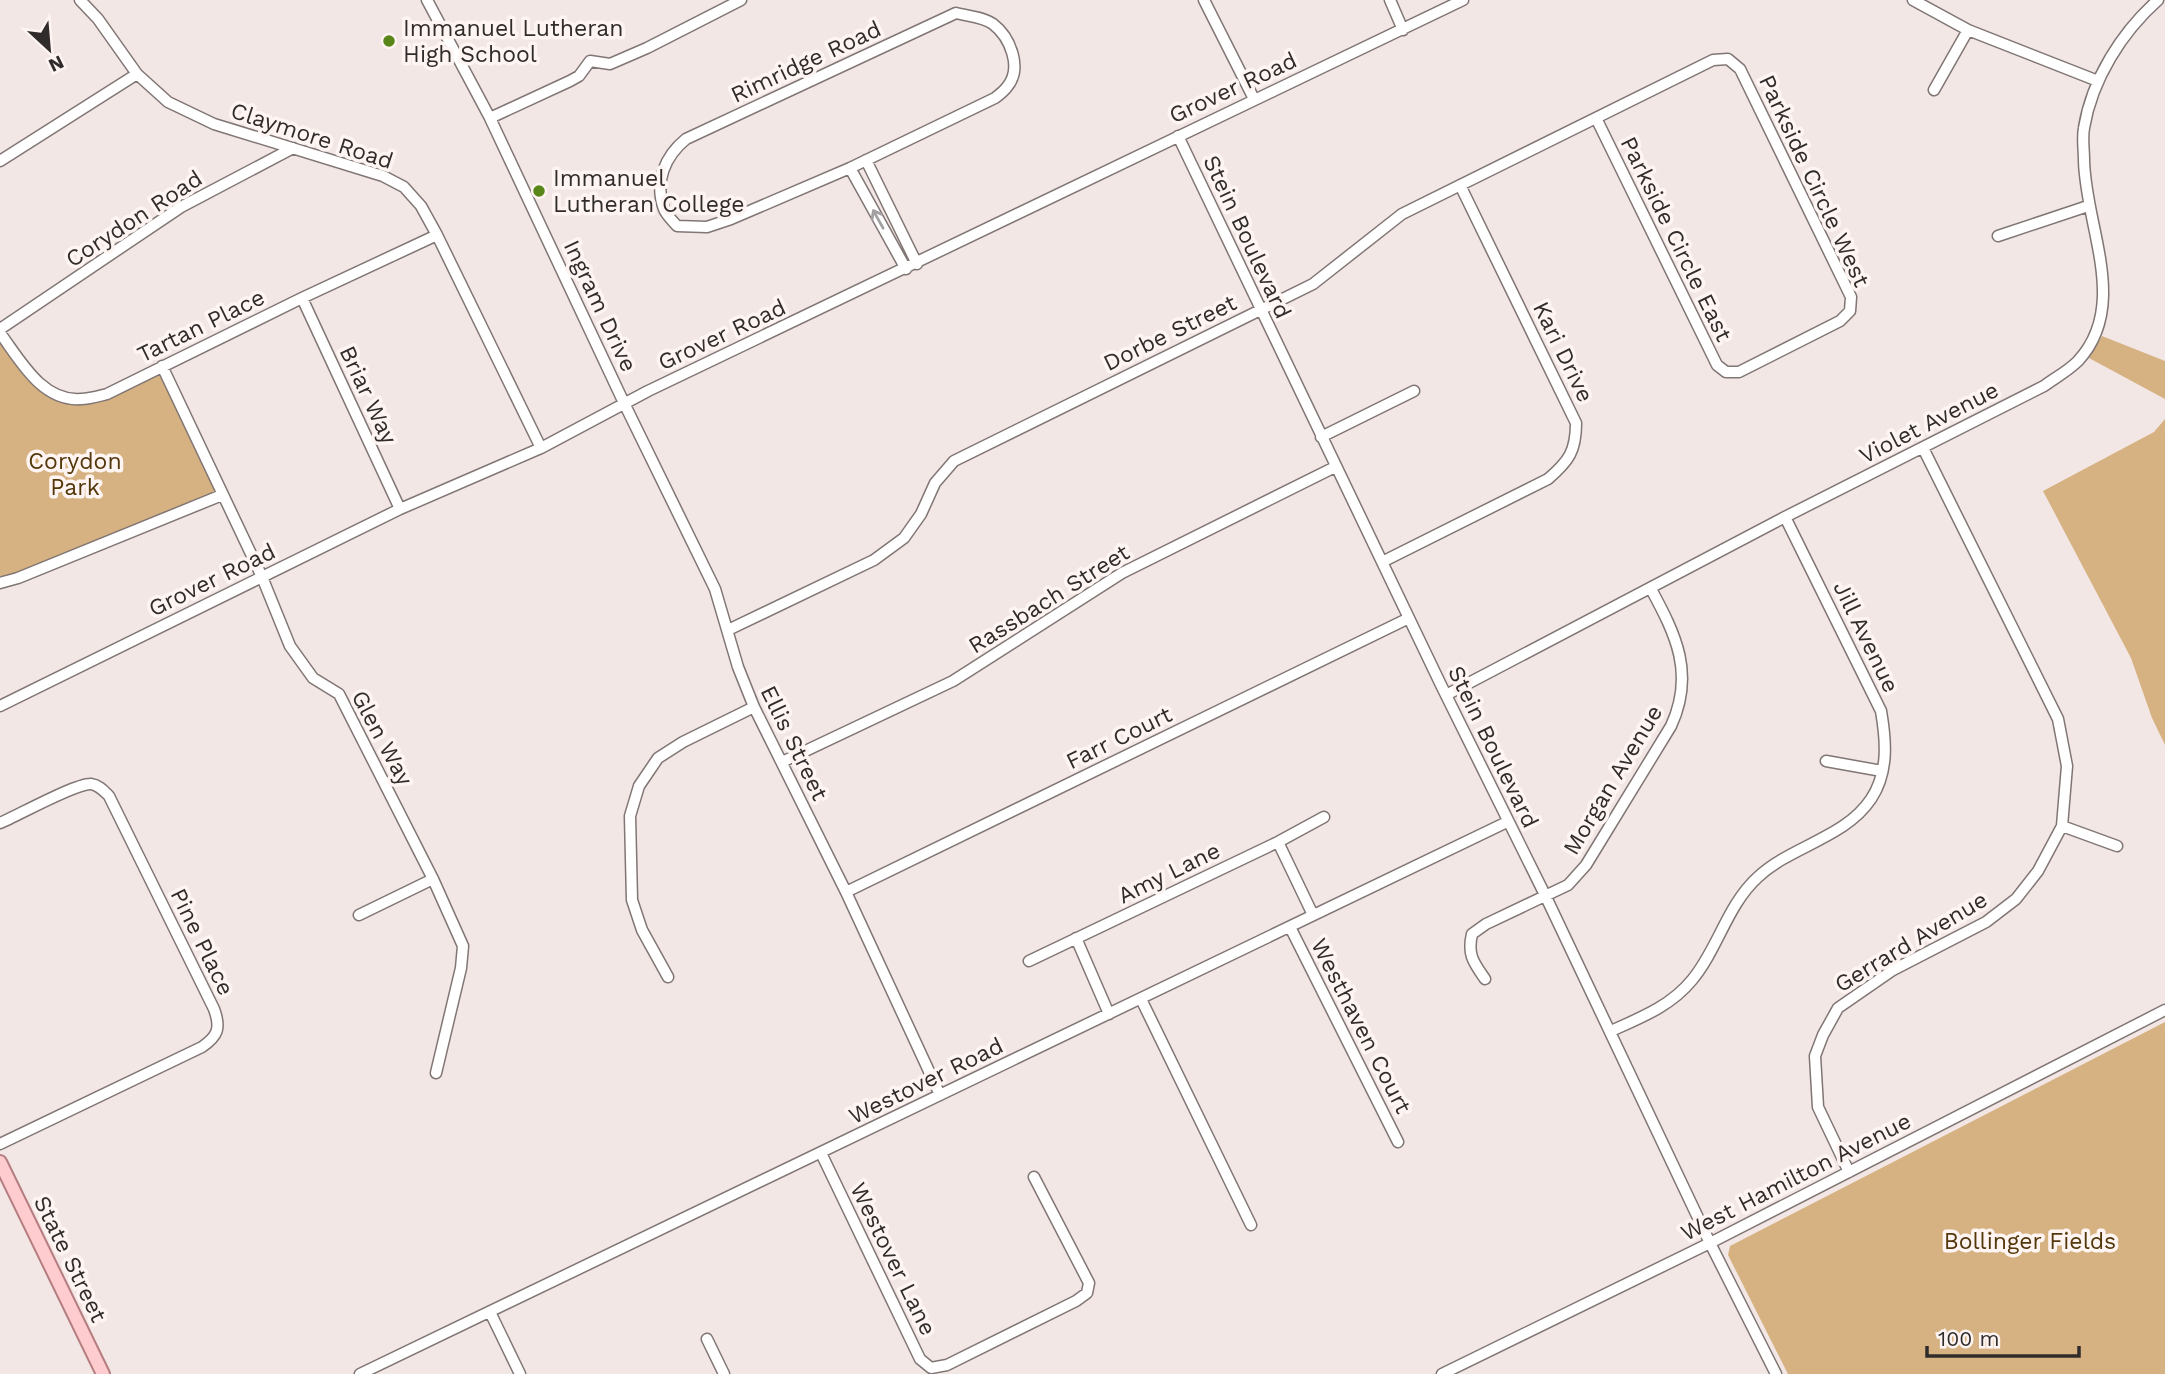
<svg xmlns="http://www.w3.org/2000/svg" width="2165" height="1374" viewBox="0 0 2165 1374" font-family="'Work Sans',sans-serif">
<style>
.green{fill:#d6b181}
.lines{fill:none;stroke-linecap:round;stroke-linejoin:round}
.minor-casing{stroke:#807674;stroke-width:13}
.major-casing{stroke:#b57d80;stroke-width:16}
.minor{stroke:#fff;stroke-width:10}
.major{stroke:#fecbce;stroke-width:12}
.oneway{stroke:#a2a0a0}
.poi-dot{fill:#588618;stroke:#fef5f3;stroke-width:2.5}
.labels{text-anchor:middle;dominant-baseline:central;stroke-width:7;stroke-linejoin:round;paint-order:stroke}
.poi-label{font-size:23px;fill:#302c2b;stroke:#fef5f3;text-anchor:start}
.street-label{font-size:23px;fill:#302c2b;stroke:#fef5f3}
.park-label{font-size:23px;fill:#53370a;stroke:#fef5f3}
</style>
<rect width="100%" height="100%" fill="#f2e7e4"/>
<path class="green" d="M0,333L49,392L79,400L107,394L162,366L222,495L0,583Z
M2102,336L2165,361V399L2089,358Z
M2165,419V745L2152,718L2131,658L2043,491L2154,432Z
M2165,1022V1374H1788L1728,1255L1730,1246Z"/>
<g class="lines">
<defs>
<path id="minor" d="M80,0L98,19L137,74L168,102L214,124L383,176L404,187L421,206L437,235L541,448
M427,0L490,118L624,403L715,589L738,667L754,707L846,892L940,1095
M1204,0L1254,99
M1390,0L1403,30
M1913,0L1968,30L2098,81
M956,13C967,16 984,17 993,24C1010,37 1023,68 1007,87C1004,91 999,95 995,98L850,168L731,219L707,227L677,226C673,221 666,215 664,209C654,182 665,156 686,139Z
M1934,90L1968,30
M490,118L570,81L579,76L590,61L610,64L647,48L741,0
M1178,136L1441,685L1546,897L1710,1243L1776,1374
M866,160L917,264
M0,161L137,74
M850,168L906,269
M1998,236L2088,206
M302,298L400,509
M0,329L181,207L293,148
M0,333C20,360 42,402 81,399C89,399 99,396 107,394L302,298L437,235
M162,366L262,577L290,646L313,678L339,694L433,879L463,946L461,968L436,1073
M1321,437L1414,391
M1382,562L1548,479C1569,461 1576,451 1576,423L1460,185
M0,583L18,578L222,495
M728,630L874,560L904,538L921,514L935,483L954,461L1313,284L1402,214L1713,60L1728,59L1740,69L1851,297L1850,311L1840,321L1739,372H1726L1717,365L1596,118
M1446,695L1785,517L2044,386C2055,378 2068,371 2078,361C2130,305 2085,226 2084,160C2084,149 2082,138 2084,128C2092,79 2122,32 2158,0
M0,706L400,509L541,448L648,391L1463,0
M1826,761L1882,771
M782,762L953,681L1122,573L1335,467
M0,823C17,816 76,783 91,784C99,785 104,791 109,796L214,1009C221,1028 218,1036 202,1047L0,1144
M2062,826L2117,846
M1278,842L1313,915
M846,892L1409,618
M359,915L433,879
M1290,927L1398,1142
M1076,938L1109,1014
M1029,961L1278,842L1324,817
M668,977L642,930L632,900L630,816L639,786L658,758L683,742L754,707
M1485,979C1474,963 1467,955 1472,934L1486,924L1568,885L1586,865L1671,726C1695,674 1676,635 1651,589
M1141,999L1251,1225
M1611,1031C1640,1018 1671,1006 1692,980C1718,949 1727,905 1758,877C1791,846 1845,838 1871,799C1889,772 1886,740 1881,711L1785,517
M821,1153L920,1359L931,1368L947,1365L1076,1301L1087,1293L1089,1283L1034,1177
M1849,1172L1818,1107L1815,1056L1823,1035L1838,1008L1893,970L1986,922L2016,899L2038,871L2062,826L2067,766L2058,719L1923,448
M490,1312L520,1374
M707,1339L724,1374
M360,1374L1507,822
M1442,1374L1710,1243L2165,1010"/>
<path id="major" d="M0,1162L103,1374"/>
</defs>
<use href="#minor" class="minor-casing"/>
<use href="#major" class="major-casing"/>
<use href="#minor" class="minor"/>
<use href="#major" class="major"/>
</g>
<defs><path id="oneway-shaft" d="M-6 0H5M1.5-3L5.5 0L1.5 3" fill="none" stroke-width="1.6" stroke-linecap="round" stroke-linejoin="round" transform="scale(1.75)"/></defs>
<use class="oneway" href="#oneway-shaft" transform="translate(878 219) rotate(-119)"/>
<g class="poi-dot">
<circle cx="389" cy="41" r="7"/>
<circle cx="539" cy="191" r="7"/>
</g>
<g class="labels">
<g class="poi-label">
<text x="403" y="28">Immanuel Lutheran<tspan x="403" dy="26">High School</tspan></text>
<text x="553" y="178">Immanuel<tspan x="553" dy="26">Lutheran College</tspan></text>
</g>
<g class="street-label">
<text transform="translate(806 62) rotate(-25)">Rimridge Road</text>
<text transform="translate(1233 88) rotate(-25)">Grover Road</text>
<text transform="translate(312 136) rotate(18)">Claymore Road</text>
<text transform="translate(1814 181) rotate(65)">Parkside Circle West</text>
<text transform="translate(134 219) rotate(-33)">Corydon Road</text>
<text transform="translate(1247 237) rotate(65)">Stein Boulevard</text>
<text transform="translate(1676 239) rotate(64)">Parkside Circle East</text>
<text transform="translate(600 306) rotate(65)">Ingram Drive</text>
<text transform="translate(201 326) rotate(-26)">Tartan Place</text>
<text transform="translate(1170 333) rotate(-26)">Dorbe Street</text>
<text transform="translate(722 335) rotate(-25)">Grover Road</text>
<text transform="translate(1563 352) rotate(64)">Kari Drive</text>
<text transform="translate(368 395) rotate(65)">Briar Way</text>
<text transform="translate(1929 423) rotate(-27)">Violet Avenue</text>
<text transform="translate(212 580) rotate(-26)">Grover Road</text>
<text transform="translate(1049 599) rotate(-32)">Rassbach Street</text>
<text transform="translate(1866 637) rotate(64)">Jill Avenue</text>
<text transform="translate(382 738) rotate(62)">Glen Way</text>
<text transform="translate(1119 738) rotate(-26)">Farr Court</text>
<text transform="translate(794 743) rotate(64)">Ellis Street</text>
<text transform="translate(1493 747) rotate(64)">Stein Boulevard</text>
<text transform="translate(1613 780) rotate(-59)">Morgan Avenue</text>
<text transform="translate(1169 873) rotate(-26)">Amy Lane</text>
<text transform="translate(202 942) rotate(64)">Pine Place</text>
<text transform="translate(1911 942) rotate(-31)">Gerrard Avenue</text>
<text transform="translate(1361 1026) rotate(63)">Westhaven Court</text>
<text transform="translate(926 1081) rotate(-26)">Westover Road</text>
<text transform="translate(1796 1177) rotate(-27)">West Hamilton Avenue</text>
<text transform="translate(70 1259) rotate(64)">State Street</text>
<text transform="translate(893 1259) rotate(64)">Westover Lane</text>
</g>
<g class="park-label">
<text x="75" y="461">Corydon<tspan x="75" dy="26">Park</tspan></text>
<text x="2030" y="1241">Bollinger Fields</text>
</g>
</g>
<g transform="translate(49 49) rotate(154)" stroke="#fef5f3" stroke-width="5" paint-order="stroke">
<path d="M0-5L12 26L0 18L-12 26Z" fill="#302c2b"/>
<text y="-10" font-size="19" font-weight="bold" text-anchor="middle" fill="#302c2b">N</text>
</g>
<path d="M1927 1346v10h152v-10" fill="none" stroke="#302c2b" stroke-width="3.5"/>
<text x="1938" y="1346" font-size="21" fill="#302c2b" stroke="#fef5f3" stroke-width="5" paint-order="stroke">100 m</text>
</svg>
